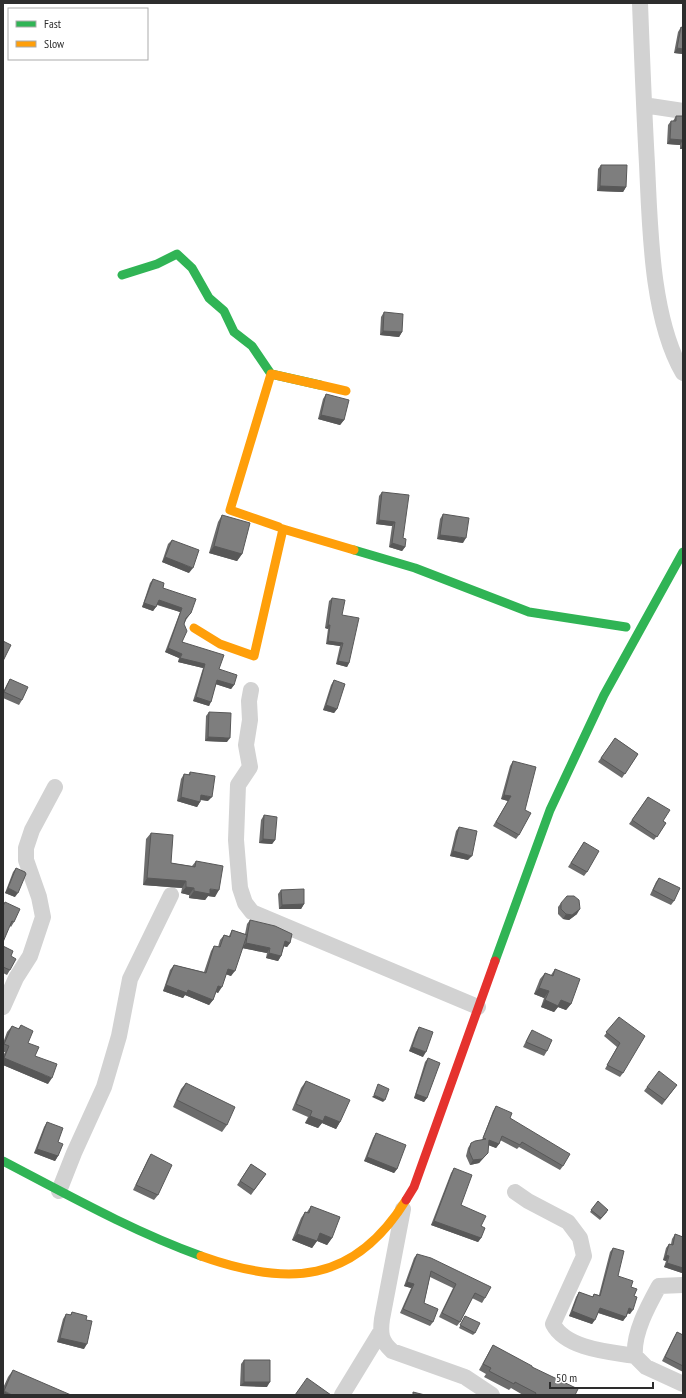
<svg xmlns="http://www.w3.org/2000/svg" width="686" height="1398" viewBox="0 0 686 1398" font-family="'PT Sans Narrow',sans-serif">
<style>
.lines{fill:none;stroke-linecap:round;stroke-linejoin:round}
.street{stroke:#d2d2d2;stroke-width:16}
.fast{stroke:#30b455;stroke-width:9}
.slow{stroke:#ff9f0a;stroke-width:9}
.jam{stroke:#e5322d;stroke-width:9}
.wall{fill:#6c6c6c}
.shaded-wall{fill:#585858}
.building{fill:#7e7e7e;stroke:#585858}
</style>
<rect width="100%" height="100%" fill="#fff"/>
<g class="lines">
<path class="street" d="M640,3C642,57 644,111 647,164C650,227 651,318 683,373
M650,106L683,111
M251,690L249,701L250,720L246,745L250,767L238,785L236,840L240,888L245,903L252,912L478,1007
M3,1007L16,978L30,956L43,917L39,897L26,860V848L32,830L55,787
M59,1191L74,1153L104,1087L119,1036L130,979L171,895
M515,1192L528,1201L568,1222L580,1238L584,1256L553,1324C566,1349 610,1352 635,1356
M403,1209L382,1319C380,1334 381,1341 392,1351L465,1377L492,1395
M683,1285L659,1286C648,1306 633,1333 635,1356L646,1367L683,1384
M342,1395L381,1331"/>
<path class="fast" d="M122,275L157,264L177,254L192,268L209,298L224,311L234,332L252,346L271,374L320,385
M354,550L415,568L529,612L626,627
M495,961L550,810L604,695L683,552
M3,1161C68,1195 132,1231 201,1256"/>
<path class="slow" d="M279,527L230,510L271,374L346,391L320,385
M194,628L220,644L254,656L283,529L354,550
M201,1256C288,1287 354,1284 406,1200"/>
<path class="jam" d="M406,1200L414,1187L495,961"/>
</g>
<path class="wall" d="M681,27L683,28V54L674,53L678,32Z
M676,116H683V149H680V145L667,144L668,125L671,121H673Z
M601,165L626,187L623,192L597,191L598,169Z
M384,312L402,332L399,337L380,335L381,317Z
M326,394L344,420L340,425L318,419L323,399Z
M382,492L403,538L405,547L402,551L389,547L392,526L376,524L379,496Z
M443,514L463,543L437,539L440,519Z
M222,515L242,554L237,561L209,553L218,522Z
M172,540L189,573L162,562L168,544Z
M153,579L191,613L186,620L184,624L182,642L219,669L234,685L231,689L216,684L209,706L193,701L203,668L178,662L179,658L165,652L180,612L157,605L153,611L142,607L150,583Z
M332,598L342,615L349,663L347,667L336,664L340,646L326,644L328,629L325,628L329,601Z
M10,679L22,700L19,705L3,698V692L7,684Z
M334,680L337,709L334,713L323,710L331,685Z
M209,712L227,742L205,741L206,716Z
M615,738L638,754L622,778L598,762Z
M513,761L519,835L516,839L493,826L508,801L501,799L510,766Z
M190,772L208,801L200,800V802L197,807L177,801L181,779L184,774L188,775Z
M648,797L663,821L666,823L654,840L629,824Z
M264,815L275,840L272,844L259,843L261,820Z
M459,827L468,860L450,856L456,831Z
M151,833L171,863L192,866L196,861L215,897L208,896L205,900L189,898V895L181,893L182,888L143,885L146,839Z
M584,842L587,872L584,876L568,867Z
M16,868L15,897L5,893L13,872Z
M659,878L674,901L671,905L650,895L656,882Z
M281,890L304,904L301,909H279L278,894Z
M561,903L577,914L569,920L563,919L558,914V907Z
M3,906L14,922L11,927L10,926Z
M250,920L290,943L287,947L284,946L281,956L278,961L266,958L267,953L242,948L231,976L226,974L218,993L216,992L213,1000L209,1005L185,995L183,998L163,991L170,970L174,965L204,972L211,951L214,946L218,947L220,940L224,935L229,936L232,930L245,934L247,924Z
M3,946L11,956L10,970L7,975L3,973Z
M555,969L571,1004L566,1010L558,1007L554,1012L541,1007L544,998L534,994L540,979L545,973L551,975Z
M619,1017L623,1073L620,1077L605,1069L617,1047L604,1036Z
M21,1025L28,1043L48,1084L3,1065V1056L5,1052H3V1043L7,1032L12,1026L18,1029Z
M419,1027L423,1057L409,1051L416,1032Z
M532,1030L547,1051L544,1056L523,1047L529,1035Z
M428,1058L427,1098L424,1102L414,1098L425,1062Z
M306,1081L340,1122L336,1129L322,1123L318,1128L305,1123L308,1117L292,1110L301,1088Z
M186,1083L227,1125L222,1132L173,1107L181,1089Z
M677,1085L662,1105L644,1091L647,1087Z
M496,1106L510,1118L563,1166L560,1170L519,1147L517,1149L500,1140L499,1144L496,1148L488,1145V1153L479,1163L470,1165L466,1156L468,1148L471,1143L482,1140L493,1111Z
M47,1122L58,1142V1156L55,1161L34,1153L44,1127Z
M376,1133L397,1169L394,1173L364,1161L373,1138Z
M151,1154L158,1195L154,1200L133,1190L148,1159Z
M251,1164L266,1174L251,1195L237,1185Z
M454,1168L461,1205L481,1226V1238L478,1242L431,1225L451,1173Z
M598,1201L607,1212L600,1220L590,1212Z
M311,1206L332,1238L327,1245L317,1241L312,1248L292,1240L301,1218L305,1212H307Z
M675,1234L683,1237V1272L682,1273L664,1267L666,1261L663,1260L666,1248L669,1244H671L672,1239Z
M613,1248L618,1276L631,1287L634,1296L630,1314L628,1313L623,1321L598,1313L592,1324L569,1316L576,1297L579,1292L592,1297L594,1294L599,1295L610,1252Z
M417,1254L485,1298L482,1303L472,1298L460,1322L457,1326L439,1317L453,1288L430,1277L424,1303L433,1322L430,1326L400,1313L411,1288L404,1286L414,1258Z
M72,1312L86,1320L84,1349L57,1342L63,1319L66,1314L70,1315Z
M465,1316L475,1333L473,1335L459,1328Z
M677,1332L683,1335V1372L662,1361L674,1337Z
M493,1345L532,1367L575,1395H523L511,1388L509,1390L484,1377L486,1374L479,1370L489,1352Z
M244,1360L267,1387L240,1386L241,1364Z
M13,1370L3,1395V1388L8,1377Z"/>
<path class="shaded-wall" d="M677,48L683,49V54L674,53Z
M670,139L683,140L680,145L667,144Z
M683,144V149H680Z
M600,186L626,187L623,192L597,191Z
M383,331L402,332L399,337L380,335Z
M321,415L344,420L340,425L318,419Z
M379,520L395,522L392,526L376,524Z
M440,535L466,538L463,543L437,539Z
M392,543L405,547L402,551L389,547Z
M214,546L242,554L237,561L209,553Z
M165,557L193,568L189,573L162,562Z
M159,600L182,608L180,612L156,604Z
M144,603L156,607L153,611L142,607Z
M328,625H330L328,629L325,628Z
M328,641L343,643L340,646L326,644Z
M168,648L182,654L179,658L165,652Z
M180,658L205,664L203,668L178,662Z
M338,661L349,663L347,667L336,664Z
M217,680L234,685L231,689L215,684Z
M196,697L211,702L209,706L193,701Z
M326,705L337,709L334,713L323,710Z
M208,737L230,738L227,742L205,741Z
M201,795L212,797L208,801L198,799Z
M504,795L511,796L508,801L501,799Z
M181,797L200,802L197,807L177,801Z
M263,839L275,840L272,844L259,843Z
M453,851L472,856L468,860L450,856Z
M147,878L186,881L182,888L143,885Z
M186,887L194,888L189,895L181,893Z
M8,888L18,893L15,897L5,893Z
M210,889L219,890L215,897L208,896L205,900L189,898L194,891Z
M304,904L301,909H279L282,905Z
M580,909L577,914L569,920L563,919L566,914Z
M285,941L290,943L287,947L282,946Z
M246,943L270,948L267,953L242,948Z
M269,953L281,956L278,961L266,958Z
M228,969L235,971L231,976L225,974Z
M166,985L188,990L213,1000L209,1005L185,995L183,998L163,991Z
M218,986L222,987L218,993L214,991Z
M539,988L549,991L544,998L534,994Z
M545,1000H561L571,1004L566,1010L558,1007L554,1012L541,1007Z
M412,1047L426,1052L423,1057L409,1051Z
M4,1058L52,1078L48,1084L3,1065V1059Z
M416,1094L427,1098L424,1102L414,1098Z
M374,1095L385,1100L383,1102L372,1097Z
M310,1116H325L340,1122L336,1129L322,1123L318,1128L305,1123Z
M489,1140L499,1144L496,1148L486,1144Z
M37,1149L58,1156L55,1161L34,1153Z
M488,1153L479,1163L470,1165L473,1160Z
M367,1157L397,1169L394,1173L364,1161Z
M434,1221L481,1238L478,1242L431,1225Z
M320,1233L332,1238L327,1245L315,1240Z
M297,1234L317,1241L312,1248L292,1240Z
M666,1255L669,1256L666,1261L663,1260Z
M667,1263L683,1268V1272L682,1273L664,1267Z
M407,1282L414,1284L411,1288L404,1286Z
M600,1308L626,1317L623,1321L596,1312Z
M629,1308L633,1310L630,1314L626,1313Z
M572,1311L595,1320L592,1324L569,1316Z
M60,1338L87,1344L84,1349L57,1342Z
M244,1382H270L267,1387L240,1386Z
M4,1391L12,1395H3Z"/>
<path class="building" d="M681,27L683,28V49L677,48Z
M676,116H683V140L670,139L671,121H676Z
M601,165H627L626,187L600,186Z
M384,312L403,314L402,332L383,331Z
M326,394L349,400L344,420L321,415Z
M382,492L409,495L403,538L406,539L405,547L392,543L395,522L379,520Z
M443,514L469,518L466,538L440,535Z
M222,515L250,523L242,554L214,546Z
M172,540L199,550L193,568L165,557Z
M153,579L164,583L163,588L196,599L191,613L186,618L184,624L187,631L182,642L224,655L219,669L237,675L234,685L217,680L211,702L196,697L205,664L180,658L182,654L168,648L182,608L159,600L156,607L144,603Z
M332,598L345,600L342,615L359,618L349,663L338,661L343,643L328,641L330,625H328Z
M3,641L11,645L3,661Z
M10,679L28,687L22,700L4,692Z
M334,680L345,684L337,709L326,705Z
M209,712L231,713L230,738L208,737Z
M615,738L638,754L625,774L601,758Z
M513,761L536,767L525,810L531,813L519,835L496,822L511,796L504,795Z
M190,772L215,776L212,797L201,795L200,802L181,797L184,774L190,775Z
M648,797L670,810L663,821L666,823L657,837L632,820Z
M264,815L277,817L275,840L263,839Z
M459,827L477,831L472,856L453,851Z
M151,833L173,835L171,863L195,867L196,861L223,866L219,890L210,889V894L194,891V888L186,887V881L147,878Z
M584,842L599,851L587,872L571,863Z
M16,868L25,872L26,874L18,893L8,888Z
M659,878L680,888L674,901L653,890Z
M304,889V904L282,905L281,890Z
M567,896H574L579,900L580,909L572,915L566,914L561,909V903Z
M5,902L20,909L14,922L12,921L3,942V906Z
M250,920L275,926L292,934L290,943L285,941L281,956L269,953L270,948L246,943Z
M232,930L247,935L235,971L228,969L222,987L218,986L213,1000L188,990L187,993L166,985L174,965L206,973L214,946L220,947L224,935L230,937Z
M3,946L13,951L11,956L16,959L10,970L3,967Z
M555,969L580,979L571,1004L561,1000L558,1006L545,1000L549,991L539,988L545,973L553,976Z
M619,1017L645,1036L623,1073L607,1065L620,1043L606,1032Z
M21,1025L33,1031L28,1043L39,1047L35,1056L57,1064L52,1078L4,1058L9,1046L4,1044L12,1026L19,1029Z
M419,1027L433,1032L426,1052L412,1047Z
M532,1030L552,1040L547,1051L526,1042Z
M428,1058L440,1063L427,1098L416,1094Z
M659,1071L677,1085L665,1100L647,1087Z
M306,1081L350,1100L340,1122L325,1116L323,1121L310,1116L312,1111L296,1104Z
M186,1083L235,1107L227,1125L177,1100Z
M378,1084L389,1089L385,1100L374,1095Z
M496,1106L512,1113L510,1118L570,1154L563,1166L522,1142L520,1145L502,1136L499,1144L489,1140L488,1153L482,1159L473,1160L469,1151L471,1143L475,1141L486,1139L483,1138Z
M47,1122L63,1128L58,1142L63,1144L58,1156L37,1149Z
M376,1133L406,1145L397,1169L367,1157Z
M151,1154L172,1165L158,1195L136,1185Z
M251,1164L266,1174L254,1190L240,1181Z
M454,1168L472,1175L461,1205L486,1216L481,1226L485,1228L481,1238L434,1221Z
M598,1201L608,1210L601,1218L591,1210Z
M311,1206L340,1217L332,1238L320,1233L317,1241L297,1234L305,1212L309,1213Z
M675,1234L683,1237V1268L667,1263L669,1256L666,1255L669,1244L673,1245Z
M613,1248L624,1251L618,1276L633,1281L631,1287L637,1289L634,1296L637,1297L633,1310L629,1308L626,1317L600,1308L595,1320L572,1311L579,1292L593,1297L594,1294L600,1296Z
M417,1254L431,1258L491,1287L485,1298L475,1293L460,1322L442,1313L456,1284L431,1271L424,1303L438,1309L433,1322L403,1309L414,1284L407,1282Z
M72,1312L87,1316L86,1320L92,1321L87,1344L60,1338L66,1314L71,1315Z
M465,1316L480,1323L475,1333L460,1325Z
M677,1332L683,1335V1366L665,1357Z
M493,1345L532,1366V1367L578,1389L575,1395H535L536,1393L515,1382L514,1384L489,1371L491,1368L483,1364Z
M244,1360H270V1382H244Z
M13,1370L71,1395H12L4,1391Z
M307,1378L331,1395H295Z
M413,1392L425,1395H413Z"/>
<rect width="686" height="1398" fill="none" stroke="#2d2d2d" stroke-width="8"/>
<rect x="8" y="8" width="140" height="52" fill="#ffffff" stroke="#ababab"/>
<rect x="16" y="21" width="20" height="6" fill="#30b455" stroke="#ababab"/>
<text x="44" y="28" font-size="12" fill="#2d2d2d">Fast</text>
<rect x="16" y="41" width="20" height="6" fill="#ff9f0a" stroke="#ababab"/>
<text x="44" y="48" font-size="12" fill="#2d2d2d">Slow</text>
<path d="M550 1382v6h103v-6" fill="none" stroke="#2d2d2d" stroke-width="2"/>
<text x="556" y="1382" font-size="12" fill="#2d2d2d" stroke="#ffffff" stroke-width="3" paint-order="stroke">50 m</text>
</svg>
